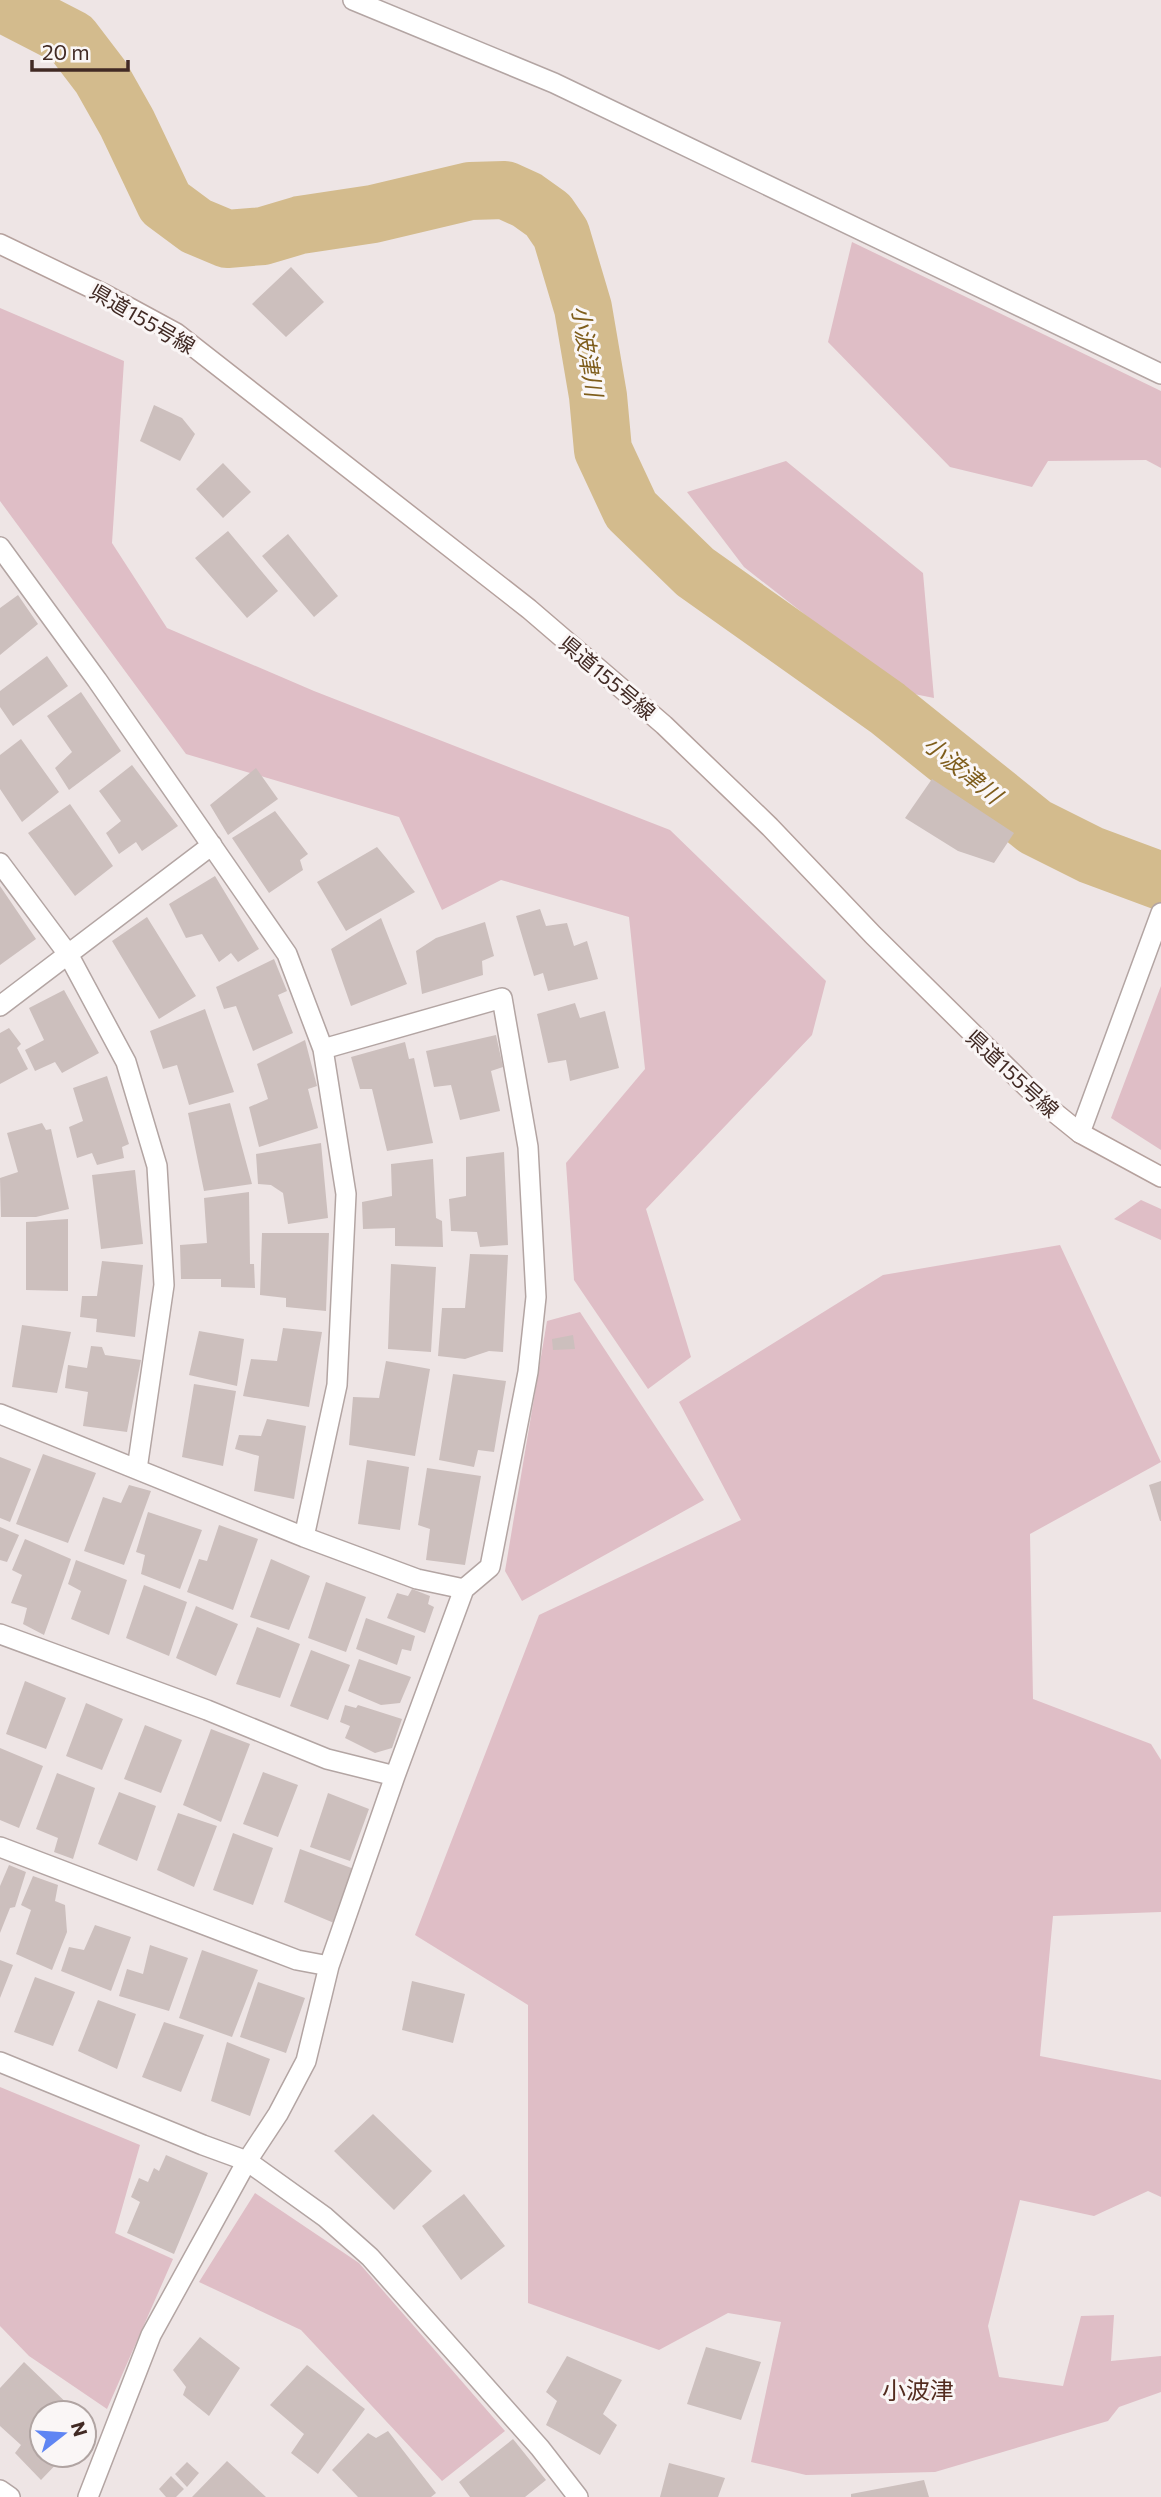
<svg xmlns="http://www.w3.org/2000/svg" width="1161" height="2497" viewBox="0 0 1161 2497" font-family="Commissioner,'Noto Sans JP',sans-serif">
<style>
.green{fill:#dfbec6}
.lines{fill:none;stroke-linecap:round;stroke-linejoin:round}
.river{stroke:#d3bb8d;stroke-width:58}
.building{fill:#ccbfbd}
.minor-casing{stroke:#b3a5a3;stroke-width:22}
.secondary-casing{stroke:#b5a19d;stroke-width:22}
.minor{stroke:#fff;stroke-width:19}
.secondary{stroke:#fff;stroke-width:19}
.labels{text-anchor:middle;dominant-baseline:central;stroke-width:6;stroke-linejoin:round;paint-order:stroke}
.street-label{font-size:21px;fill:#412a24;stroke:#faf6f6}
.water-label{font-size:23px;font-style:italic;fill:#7e5d1c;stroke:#faf6f6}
.quarter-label{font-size:24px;fill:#532c1f;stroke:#faf6f6}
</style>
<rect width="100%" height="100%" fill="#eee5e5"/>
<path class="green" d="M0,0H42L62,20L33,51L0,30Z
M852,242L1161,391V468L1146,460L1048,461L1032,487L950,467L828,342Z
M0,308L124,361L112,543L167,628L314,691L670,830L826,981L812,1035L646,1209L691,1357L648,1389L574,1280L566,1163L645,1069L629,917L501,880L442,910L399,817L186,754L0,501Z
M786,461L923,573L934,698L904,692L744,567L687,492Z
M1161,986V1150L1111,1118Z
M1141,1200L1161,1209V1240L1114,1219Z
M1060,1245L1161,1462L1030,1534L1033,1699L1151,1744L1161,1760V1912L1053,1916L1040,2056L1161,2080V2197L1148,2191L1094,2216L1020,2200L988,2326L999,2377L1063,2386L1081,2316L1114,2315L1111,2361L1161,2356V2392L1119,2407L1108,2421L935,2472L806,2475L751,2462L781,2322L728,2313L659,2350L528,2303V2005L415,1935L539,1615L741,1520L679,1402L883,1275Z
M580,1312L704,1500L522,1601L505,1571L547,1321Z
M0,2087L140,2145L115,2233L173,2259L107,2409L29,2356L0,2326Z
M255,2193L359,2263L505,2431L442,2481L301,2330L199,2282Z"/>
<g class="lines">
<path class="river" d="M0,2L72,39L101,77L127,123L165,203L196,226L227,239L263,236L300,225L373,214L470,191L505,190L527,200L548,215L561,234L583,308L598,396L603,450L631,510L695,572L887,708L1035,827L1091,855L1161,881"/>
</g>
<path class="building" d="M291,267L324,302L286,337L252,304Z
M154,405L182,418L195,434L180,461L140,441Z
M223,463L251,492L223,518L196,489Z
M228,531L278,591L247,618L195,558Z
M288,534L338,596L314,617L262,556Z
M18,595L38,624L0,655V608Z
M47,656L68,686L13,726L0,707V691Z
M81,692L121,751L69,790L55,768L72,752L47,716Z
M21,739L59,792L22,822L0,789V755Z
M132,765L178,826L142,851L136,842L119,854L106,833L121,821L99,791Z
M256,768L278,799L228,835L210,805Z
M932,779L1014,833L994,863L958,851L905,818Z
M70,804L113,866L75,896L28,833Z
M275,811L308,854L300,860L303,870L269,893L232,838Z
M377,847L415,892L346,931L317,882Z
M215,876L259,949L238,962L231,953L219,962L202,934L186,938L169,904Z
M0,886L36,939L0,965Z
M540,909L546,926L567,923L574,946L587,941L598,979L548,991L543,973L534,976L516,916Z
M147,917L196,996L159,1019L112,941Z
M381,918L407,984L351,1006L331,949Z
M485,922L494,956L482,961L483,975L422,994L416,951L436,938Z
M274,959L287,991L278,995L293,1033L253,1051L236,1006L224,1009L216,987Z
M64,990L99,1053L62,1073L55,1062L35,1071L25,1050L44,1040L29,1008Z
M575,1003L580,1018L605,1011L619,1068L570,1081L566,1060L548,1063L537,1014Z
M205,1009L234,1092L189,1105L177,1065L163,1069L150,1031Z
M9,1028L21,1044L17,1048L28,1069L0,1084V1033Z
M496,1035L503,1067L491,1071L500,1111L460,1120L451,1085L434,1087L426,1051Z
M305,1040L317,1086L308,1089L318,1128L259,1147L249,1107L268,1099L257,1064Z
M405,1042L409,1059L414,1058L433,1143L387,1151L372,1089H360L351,1057Z
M107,1076L129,1144L122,1147L124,1158L97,1165L92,1153L77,1158L69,1127L83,1121L73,1088Z
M230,1103L252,1184L204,1191L188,1113Z
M42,1123L46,1130L51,1129L69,1209L36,1217H1L0,1178L18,1172L7,1133Z
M321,1143L328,1218L288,1224L283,1193L271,1185L258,1184L256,1154Z
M504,1152L508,1245L480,1247L477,1232L451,1231L449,1199L466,1196V1157Z
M433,1159L436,1218L442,1221L443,1247L395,1246V1228L363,1229L362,1202L392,1196L391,1164Z
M135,1170L143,1244L101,1249L92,1175Z
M249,1192L250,1264H254L255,1288L221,1287V1279H181L180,1245L207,1243L204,1198Z
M68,1219V1291L26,1290V1222Z
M262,1233H329L326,1311L286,1307V1298L260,1295Z
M470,1254L508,1255L503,1352L489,1351L465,1359L438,1356L442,1308H465Z
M102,1261L143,1265L135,1337L96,1332L97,1319L80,1317L82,1296H97Z
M391,1264L436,1267L431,1352L388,1349Z
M22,1325L71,1332L57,1393L12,1387Z
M283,1328L322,1332L309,1407L243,1396L251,1359L277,1361Z
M199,1331L244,1339L237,1386L189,1375Z
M573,1335L575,1349L553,1350L552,1339Z
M91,1346L102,1347L105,1355L141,1360L127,1432L83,1426L88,1392L65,1388L68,1365L87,1368Z
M386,1361L430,1369L415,1456L349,1445L353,1397L379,1398Z
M453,1374L506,1381L494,1452L478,1450L474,1467L439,1460Z
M194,1384L236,1391L223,1466L182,1457Z
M267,1419L306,1426L294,1499L254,1491L259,1456L235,1449L239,1435L261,1436Z
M43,1454L96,1473L68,1543L16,1524Z
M0,1457L31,1469L10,1522L0,1518Z
M367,1460L409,1467L400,1530L358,1524Z
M427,1468L481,1476L465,1565L426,1560L430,1529L418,1525Z
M1161,1481V1521H1160L1149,1485Z
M129,1485L151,1491L124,1565L84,1551L103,1497L121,1503Z
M148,1512L202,1530L180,1589L141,1574L145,1555L136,1552Z
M219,1525L258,1539L233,1610L187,1592L199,1559L207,1561Z
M0,1527L19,1535L7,1562L0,1560Z
M25,1539L71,1559L44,1635L23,1624L27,1608L11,1603L22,1575L12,1570Z
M271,1559L310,1576L289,1630L250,1617Z
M76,1560L127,1580L109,1635L71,1619L81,1591L68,1584Z
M326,1582L366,1597L346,1652L308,1638Z
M144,1585L187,1602L169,1656L126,1638Z
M412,1589L430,1596L428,1604L434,1607L425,1633L387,1618L397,1593L408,1596Z
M196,1606L238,1624L216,1676L176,1658Z
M366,1618L415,1636L411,1651L402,1649L397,1665L356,1649Z
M257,1627L300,1644L280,1698L236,1684Z
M311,1650L350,1665L328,1720L290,1706Z
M359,1659L411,1677L400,1703L381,1705L348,1691Z
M25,1681L66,1698L46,1749L6,1734Z
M86,1703L123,1719L102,1770L66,1756Z
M345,1705L356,1708L358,1705L402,1719L392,1748L375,1753L345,1738L350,1726L340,1722Z
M145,1725L182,1740L161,1793L124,1779Z
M211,1729L250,1744L221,1822L183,1805Z
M0,1748L43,1766L19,1828L0,1820Z
M263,1772L298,1785L278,1837L243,1824Z
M57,1773L95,1788L73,1859L54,1852L58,1838L36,1829Z
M119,1792L156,1806L137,1861L98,1844Z
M328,1793L369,1809L350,1861L310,1847Z
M178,1813L217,1826L194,1887L157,1870Z
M233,1833L273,1848L253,1905L213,1890Z
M300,1849L354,1869L334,1923L284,1902Z
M9,1865L26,1872L15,1907L10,1908L0,1933V1886Z
M33,1876L58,1885L55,1901L65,1905L67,1932L52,1970L16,1954L31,1910L21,1905Z
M95,1925L131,1937L111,1991L61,1971L69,1947L84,1950Z
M150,1945L188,1958L169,2011L119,1996L127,1969L143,1974Z
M202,1950L258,1970L232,2037L179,2018Z
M0,1960L13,1965L0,1998Z
M35,1977L75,1992L53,2046L14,2032Z
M412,1981L465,1994L453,2043L402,2030Z
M258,1982L305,1998L286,2053L240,2037Z
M98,2000L136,2014L117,2069L78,2051Z
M164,2022L204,2035L181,2092L142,2077Z
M227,2042L270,2059L250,2116L211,2101Z
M373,2114L432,2171L394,2210L334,2151Z
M166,2155L208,2173L174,2254L127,2233L140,2202L131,2197L139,2178L148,2182L154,2168L159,2171Z
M464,2194L505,2246L461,2280L422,2226Z
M200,2337L240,2368L209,2416L183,2395L186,2387L173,2370Z
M706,2347L761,2362L741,2420L687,2404Z
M567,2356L622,2380L603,2414L617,2425L600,2455L546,2425L557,2401L546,2392Z
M24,2362L77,2413H42V2455H65L41,2480L15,2453L21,2445L0,2426V2388Z
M307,2365L365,2409L318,2474L291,2453L304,2434L270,2405Z
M388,2431L436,2493L431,2497H358L332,2470L368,2433L376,2438Z
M513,2439L546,2480L525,2497H470L459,2482Z
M227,2461L266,2497H192Z
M187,2462L199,2473L187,2487L175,2474Z
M669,2463L725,2478L718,2497H660Z
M171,2476L184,2489L176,2497H166L159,2489Z
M924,2480L929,2497H851V2494Z"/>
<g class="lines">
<defs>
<path id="minor" d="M353,0L554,83L1161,374
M0,547L97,680L287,954L323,1049L346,1194L337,1385L304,1537
M0,863L68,954L126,1062L157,1166L164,1285L137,1469
M0,1006L212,845
M1080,1133L1161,913
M0,1414L304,1537L417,1579L464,1589
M0,1634L207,1710L327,1759L395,1776
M0,1847L297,1960L329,1966
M0,2062L203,2145L247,2161L325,2217L370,2257L540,2448L578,2497
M0,2490L10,2497
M88,2497L151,2335L247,2161L278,2114L306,2061L329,1966L395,1776L464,1589L490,1567L528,1372L536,1297L528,1147L502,998L323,1049"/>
<path id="secondary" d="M0,244L104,294L176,333L529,609L664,725L770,827L873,935L1044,1104L1080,1133L1161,1177"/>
</defs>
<use href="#minor" class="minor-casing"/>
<use href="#secondary" class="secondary-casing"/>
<use href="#minor" class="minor"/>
<use href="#secondary" class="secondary"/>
</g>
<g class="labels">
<g class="street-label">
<text transform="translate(143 318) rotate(30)">県道155号線</text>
<text transform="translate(608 677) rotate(40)">県道155号線</text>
<text transform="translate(1013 1073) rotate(43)">県道155号線</text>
</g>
<g class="water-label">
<text transform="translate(588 351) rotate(81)">小波津川</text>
<text transform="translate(963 769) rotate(39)">小波津川</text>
</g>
<g class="quarter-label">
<text x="918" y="2389">小波津</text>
</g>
</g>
<g transform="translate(63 2434) rotate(73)"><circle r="33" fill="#faf6f6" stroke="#b0a4a2" stroke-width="2"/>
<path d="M0-5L12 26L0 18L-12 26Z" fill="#5f85f3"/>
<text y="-10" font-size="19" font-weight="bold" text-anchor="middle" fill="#412a24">N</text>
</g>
<path d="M32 60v10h96v-10" fill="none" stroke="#412a24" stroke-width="3.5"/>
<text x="42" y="60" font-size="21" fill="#412a24" stroke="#faf6f6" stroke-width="5" paint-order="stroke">20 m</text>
</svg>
